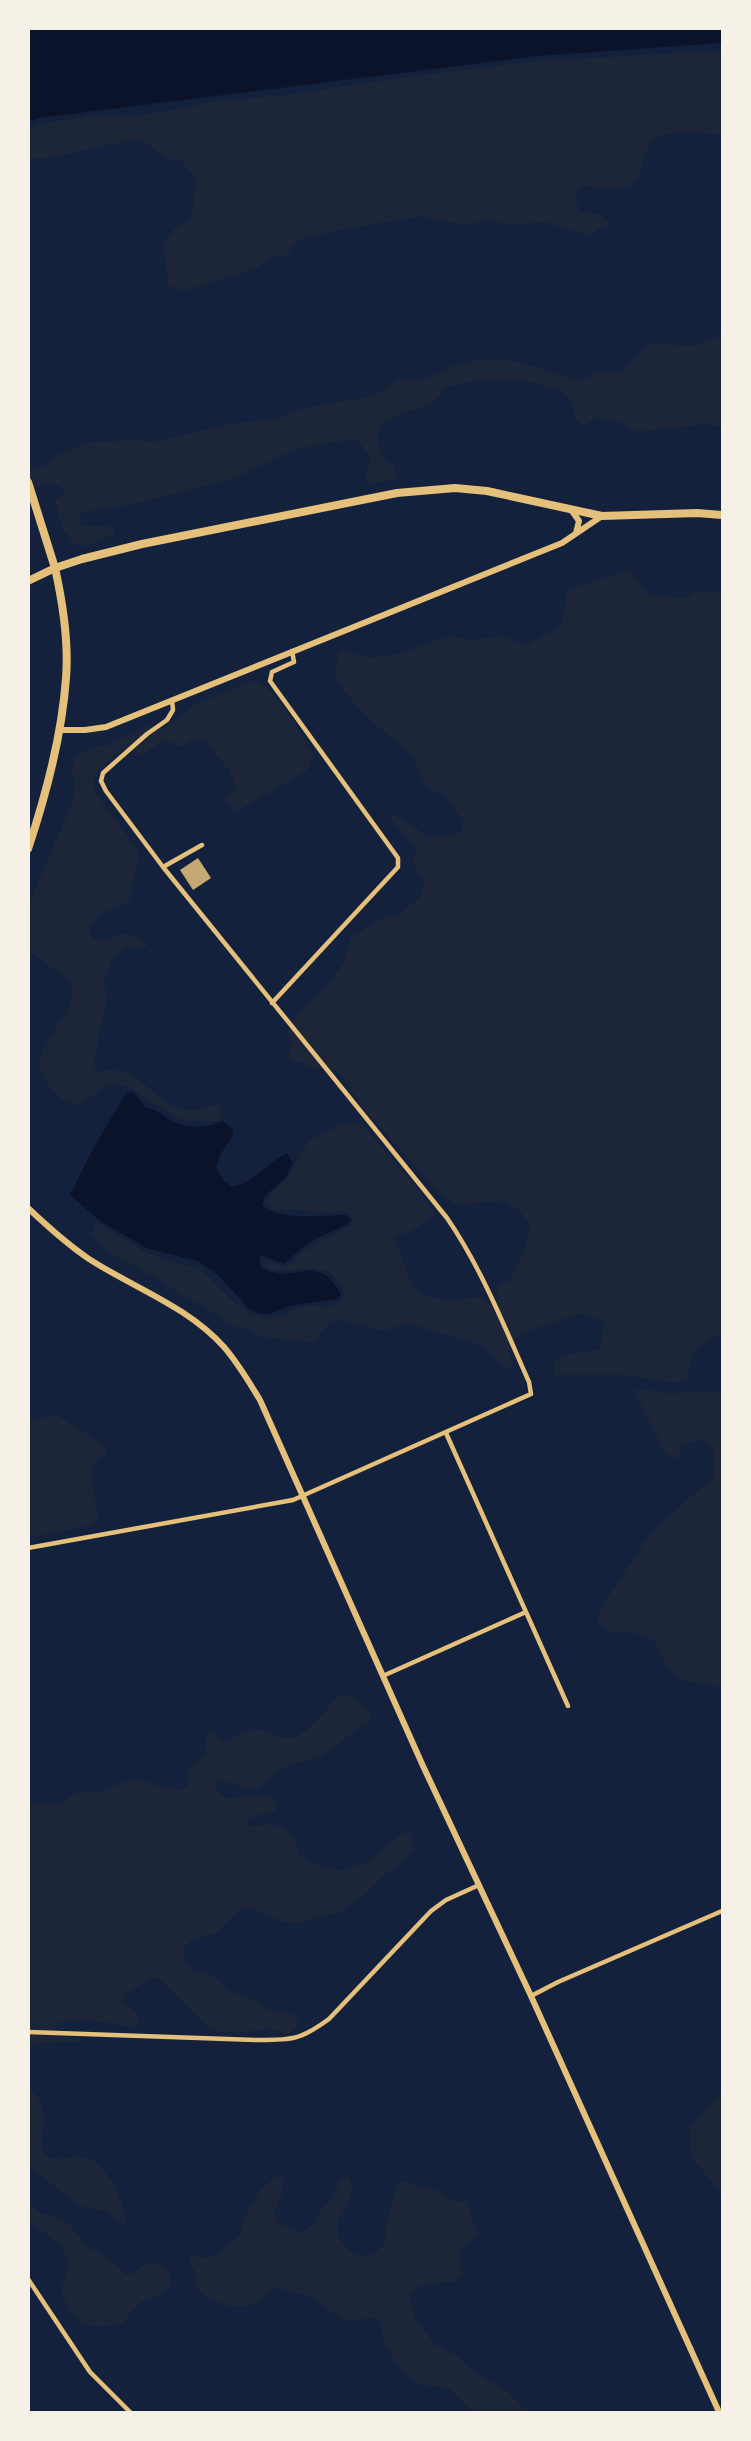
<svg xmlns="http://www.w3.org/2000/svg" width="751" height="2441" viewBox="0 0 751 2441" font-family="Mulish,sans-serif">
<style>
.green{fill:#1d2539}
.water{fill:#0b132b}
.building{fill:#c6a872}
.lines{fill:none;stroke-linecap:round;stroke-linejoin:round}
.minor{stroke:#e5c07b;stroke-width:4.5}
.tertiary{stroke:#e5c07b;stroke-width:6}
.primary{stroke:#e5c07b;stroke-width:8}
.trunk{stroke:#e5c07b;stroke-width:8}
</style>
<rect width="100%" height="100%" fill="#14213d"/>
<path class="green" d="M712,51L722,54V135C703,133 681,130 662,135C637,142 649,179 628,187C620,191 592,186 582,185L575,196L579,211L601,215L611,225L598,229L590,236L546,222L507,225L492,220L465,225L421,216L333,231L296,241L288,255L270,258L258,268L184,291L168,286L164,245L174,229L191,219L196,181L182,161L165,158L140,138L44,159L29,158V131L37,125L86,116L144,115L217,101L288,95L412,76L541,61Z
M722,335V428L708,424L637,432L623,424L598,417L583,426L575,418L571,400L561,391L524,380L483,379L445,388L431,405L406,412L384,422L377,434L382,458L395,466L396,479L369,484L365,479L371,457L357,440L328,442L291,451L237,477L138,503L80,513L79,525L115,527L113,535L85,546L75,544L62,529L55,500L66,493C52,477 45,484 29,492L28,467H44L57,455L91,442L137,440L152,442L235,423L276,419L305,408L372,396L398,380H421L456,365L483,359L516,361L580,381L598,372L620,373L649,343L692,346Z
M630,569L648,595L684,598L695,592H722V1333L694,1350L687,1379L675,1383L627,1375H553L555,1361L569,1354L600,1349L604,1322L583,1313L521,1333L508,1351L515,1368L505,1369L482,1345L406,1323L383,1331L343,1320L330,1322L316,1340L306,1342L258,1336L247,1327L239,1328L226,1322L204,1306L181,1295L159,1279L106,1251L91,1234L96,1222L145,1252L177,1264L198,1268L236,1304L253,1315L268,1318L284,1316L295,1308L311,1305L327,1307L341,1301L345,1293C341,1287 338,1281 334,1276C316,1258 286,1280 264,1266L265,1260L283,1266L290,1263L301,1253L351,1225L353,1218L346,1213L273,1209L267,1203L270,1195L290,1175L299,1155L311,1139L343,1124H362L418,1189L436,1215C422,1223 410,1235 394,1237L413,1288L424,1295L456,1302L467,1298H480L488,1303L498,1300L497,1286L509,1281L523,1252L531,1228L521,1212L506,1201L454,1204L436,1190L365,1110L342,1076L329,1067L315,1069L300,1062L292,1063L288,1057L292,1044L288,1031L298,1013L328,984L343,964L351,938L382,918L398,915L420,897L424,881L412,862L416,851C408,837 394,829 389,813L413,826L429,838L459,834L464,822L445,795C417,789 424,771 409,753C387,733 349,705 337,678C333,669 337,659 340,650L369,658L402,653L449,636L473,640L502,636L525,646L562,625L567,590Z
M256,680C279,693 301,733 314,755L307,770L234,813L225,798L236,787L229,770L206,742L193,740L180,747L166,740L139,756L136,752L123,749L93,776L95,792L139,852C141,863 136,866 134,876C132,885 132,892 129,901L98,916L88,928L95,942L108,939L121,933L136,937L148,944L146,947H126L114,957L103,980L107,995L93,1068L100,1072C139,1061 155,1107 186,1110C196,1112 208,1106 218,1104L223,1114L218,1121H185L150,1102L128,1086L108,1085L79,1105C59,1099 59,1100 46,1082C26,1053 63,1028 72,999C73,994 71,987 70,981L33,954L29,957V904L73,801L75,780L71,769L78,754L94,747L106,746L149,726L164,728L197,703Z
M642,1389L668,1393L722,1392V1695V1689C708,1681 693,1685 680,1679C667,1673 660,1652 654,1640L628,1631L613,1634L597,1622L603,1605L647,1538L686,1500L713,1479V1449L702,1440L682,1445L677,1459L667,1455L634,1391Z
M56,1414L105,1446V1455L93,1463L91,1477L98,1515L93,1525L35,1537L29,1534V1421Z
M341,1694C357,1697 364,1704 372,1717L370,1723C349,1731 340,1746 320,1756C309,1761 296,1762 285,1767C275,1772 268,1780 260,1788H247L218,1780L214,1785L225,1799L246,1796L273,1797L277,1804L275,1811L249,1818L246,1822L250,1827L270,1824L285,1827L294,1838L300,1855L310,1863L342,1871L367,1862L404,1832L411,1834L413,1848L406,1860L382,1877L363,1896L340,1912L315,1917L302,1923L282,1922L253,1908L240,1909L216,1933L192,1940L182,1950L185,1963L196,1972L208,1973L220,1981L229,1991L257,2001L268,2010L293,2013L299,2023L289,2034L270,2029L244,2032H222L211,2029L159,1978H151L125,1995L124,2003L136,2013L140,2024L135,2028C116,2025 69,2012 56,2026L57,2036L82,2038L79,2042L34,2043L29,2048V1803C38,1802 48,1805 56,1804C63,1803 70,1796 77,1793C85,1791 92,1794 100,1792C112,1790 121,1780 135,1780C152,1780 172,1796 188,1787L187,1770L204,1756L207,1732L212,1731L219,1739L227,1742C234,1738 243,1731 252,1729C266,1727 278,1741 292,1738C309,1734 328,1706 341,1694Z
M29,2087L38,2098L43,2110L44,2125L41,2142L46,2157C59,2162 69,2156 82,2157C106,2158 124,2203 126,2223L120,2225L107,2212L80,2206L29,2167Z
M722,2094V2195L691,2156L690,2127L712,2102Z
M277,2175L284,2179L282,2194L274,2213L280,2224L301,2233L313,2224L321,2209L330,2202L342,2178L349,2176C357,2197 346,2201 339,2219C333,2233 343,2248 356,2254C361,2256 369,2255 374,2254L384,2244L386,2223L398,2182L407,2181L421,2189H434L457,2202L467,2201L477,2234L472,2241L461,2248L459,2262L463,2274L457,2282C440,2283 420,2280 410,2296L415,2317L434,2344L457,2356L472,2371L507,2391L528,2412H474L449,2388L418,2384L402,2372L385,2346L380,2321L371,2317L355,2321L342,2319L311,2297L275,2287C268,2293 261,2302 252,2305C232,2311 209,2301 195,2287L196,2273L189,2263L192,2256L202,2258L216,2255L231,2243L240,2234L243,2220L259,2192Z
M28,2204L41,2213L60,2218L71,2226L85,2245L105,2256L127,2275C146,2269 143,2255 166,2267L172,2283C160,2301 152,2294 139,2304C132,2309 127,2318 122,2324C82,2330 73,2325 60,2287C81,2252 56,2241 29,2222Z"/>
<path class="water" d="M29,28H722V43L539,56L39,118L29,121Z
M133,1092L146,1108C160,1109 164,1118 176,1123C189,1129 210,1128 222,1121L232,1128L233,1135L220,1155L216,1167L224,1181L232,1187C255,1183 266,1163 287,1153L293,1163L286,1177L265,1196L262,1205C281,1222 320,1215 345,1215L351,1219L348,1224L309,1242L284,1264L265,1256L259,1257L261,1267C294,1288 317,1248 341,1295L337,1299L293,1305L272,1313L260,1314L250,1310L218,1275L198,1261L148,1249L101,1222L70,1195L90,1154L126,1093Z"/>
<path class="building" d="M198,858L211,878L193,890L180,870Z"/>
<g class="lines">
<path class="minor" d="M163,867L202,845
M272,1003L398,867V858L270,681L272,672L294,662L292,651
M446,1433L568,1706
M28,1548L293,1500L531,1394L529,1382C504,1326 482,1269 447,1218L163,867L106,791L101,781L103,773L147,734L167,720L173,710L172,700
M385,1675L526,1612
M531,1996L558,1982L722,1911
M28,2032L255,2040C291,2040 299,2041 329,2019L431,1911L446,1900L479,1885
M28,2279L90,2372L130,2412"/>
<path class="tertiary" d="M572,511L579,521L576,533
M59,730H85L106,727L562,543L602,516
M28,1208C47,1226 67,1244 89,1259C134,1288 187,1306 224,1347C238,1363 249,1382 260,1400L423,1766L531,1996L719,2412"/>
<path class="primary" d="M28,482L55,568L28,581"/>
<path class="trunk" d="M28,849C46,795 62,735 66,678C69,641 63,604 55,568L82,559L142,544L397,493L455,488L487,491L602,516L697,513L722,515"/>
</g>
<rect width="751" height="2441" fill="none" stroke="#f6f1e7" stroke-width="60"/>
</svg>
